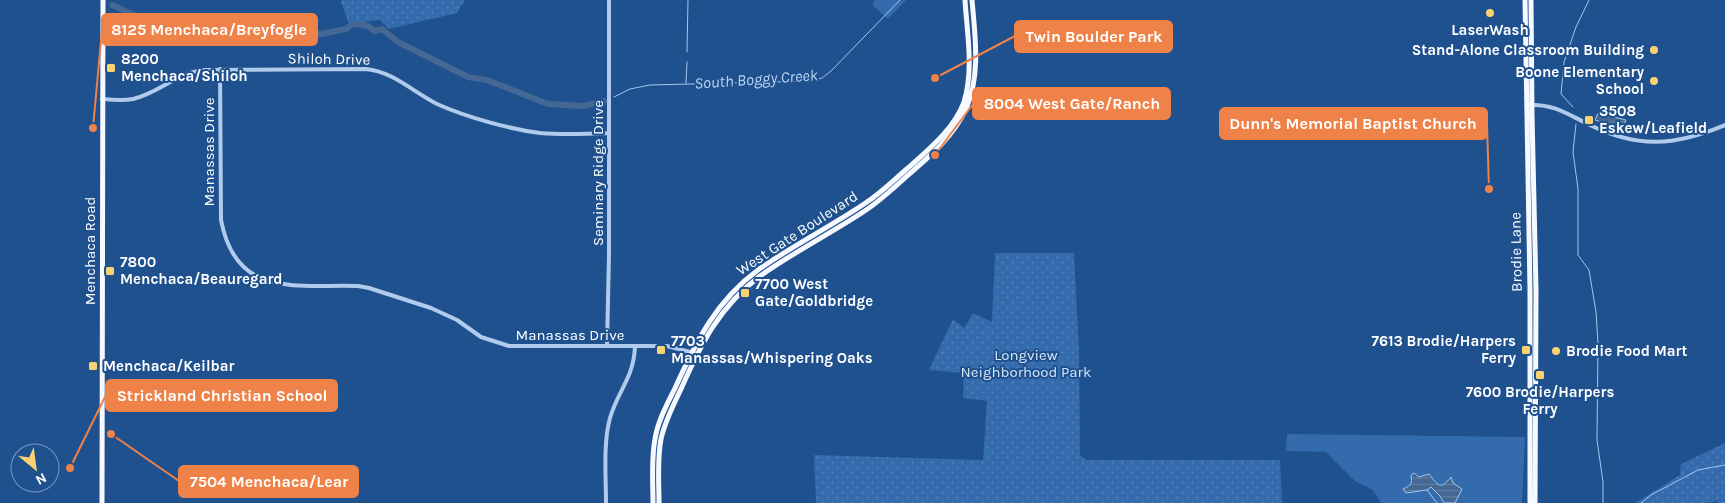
<svg xmlns="http://www.w3.org/2000/svg" width="1725" height="503" viewBox="0 0 1725 503" font-family="Karla,sans-serif">
<style>
.grass{fill:#346bac}
.park{fill:url(#park-dots)}
.water{fill:url(#water-rules);stroke:#a4c6ee}
.lines{fill:none;stroke-linecap:round;stroke-linejoin:round}
.stream{stroke:#a4c6ee;stroke-width:1}
.river{stroke:#446793;stroke-width:6}
.minor{stroke:#b0cbec;stroke-width:4}
.major{stroke:#f6f9ff;stroke-width:5}
.poi-dot{fill:#fad271;stroke:#20518f;stroke-width:2}
.labels{text-anchor:middle;dominant-baseline:central;stroke-width:4;stroke-linejoin:round;paint-order:stroke}
.poi-label{font-size:15px;font-weight:bold;fill:#fff;stroke:#20518f;text-anchor:start}
.street-label{font-size:15px;fill:#fff;stroke:#20518f}
.park-label{font-size:15px;fill:#d5e6f9;stroke:#20518f}
.water-label{font-size:16px;font-style:italic;fill:#bcd5f3;stroke:#20518f}
.leader{fill:none;stroke:#ee8249;stroke-width:2}
.callout-dot{fill:#ee8249;stroke:#20518f;stroke-width:2}
.callout{fill:#ee8249;stroke:#ee8249;stroke-width:2}
.callout-label{font-size:16px;text-anchor:middle;font-weight:bold;fill:#fff}
</style>
<defs>
<pattern id="park-dots" width="8" height="8" patternUnits="userSpaceOnUse" patternTransform="scale(1.25)"><rect width="8" height="8" fill="#346bac"/><path d="M2 2h.1M6 6h.1" fill="none" stroke="#5281b8" stroke-width="1.8" stroke-linecap="round"/></pattern>
<pattern id="water-rules" width="6" height="5" patternUnits="userSpaceOnUse" patternTransform="scale(1.25)"><rect width="6" height="5" fill="#446793"/><path d="M0 2.5h6" fill="none" stroke="#607ea3"/></pattern>
</defs>
<rect width="100%" height="100%" fill="#20518f"/>
<path class="grass" d="M875,0H906L888,19L872,5Z
M1287,434L1525,437L1522,503H1381L1373,490L1355,481L1326,452L1286,451Z"/>
<path class="park" d="M342,0H465L457,13L389,29L380,20L349,24L341,2Z
M995,253H1074L1079,350L1080,455L1087,460H1280L1282,503H816L814,455L983,460L987,401L963,398L964,373L929,370L953,319L964,328L973,313L992,322Z
M1725,443V503H1718L1717,501L1707,503H1635L1680,475L1681,464Z"/>
<path class="water" d="M1598,113L1626,120L1622,129L1595,120Z
M1414,473L1419,477L1429,474C1438,485 1440,491 1451,477L1453,483L1462,489L1455,503H1444L1440,496L1431,487L1427,490L1406,493L1403,489C1412,485 1412,484 1411,475Z"/>
<g class="lines">
<path class="stream" d="M687,52L688,0
M686,83L687,62
M614,97L630,89L650,85L812,81L822,78L831,71L900,0
M1573,107L1561,94L1564,62L1576,27L1589,0
M1576,124L1573,152L1578,189V255L1589,270L1596,312L1598,343L1597,440L1603,482V503
M1427,490L1437,503
M1641,503L1651,495L1698,470L1725,465"/>
<path class="river" d="M112,5L155,25L190,32L209,40H213L221,35L250,36L262,31L272,32L277,36L297,35L304,33L321,34L346,29L351,25L358,24L368,26L374,31L382,29L398,42L468,77L487,80L548,104L583,106L604,101"/>
<path class="minor" d="M220,69L221,220C236,299 296,284 358,286L369,288L431,308L457,320L481,337L509,346H667L694,353
M102,99C113,100 123,101 133,99C158,93 174,75 202,70L366,69C394,72 413,92 437,104C466,117 509,129 540,133C563,135 586,134 609,133
M1530,105C1554,104 1567,114 1588,124C1637,149 1675,146 1725,125
M607,346L609,254V0
M606,503C606,477 603,443 610,418C618,390 634,378 635,346"/>
<path class="major" d="M1525,0L1530,290V503
M1531,0L1532,115L1536,290L1535,503
M102,503L103,0
M653,503C653,482 651,459 655,439C658,420 668,403 676,386C697,340 716,301 758,270C793,245 832,226 867,202C882,192 895,179 908,168C929,149 954,129 964,102C974,69 967,33 965,0
M659,503C659,482 657,459 661,439C665,421 673,406 681,389C701,344 719,307 760,276C795,251 834,232 869,208C883,198 895,187 907,176C930,156 953,137 966,109C981,75 975,35 972,0"/>
</g>
<g class="poi-dot">
<circle cx="1490" cy="13" r="5"/>
<circle cx="1654" cy="50" r="5"/>
<rect x="106" y="63" width="10" height="10" rx="2.5"/>
<circle cx="1654" cy="81" r="5"/>
<rect x="1584" y="115" width="10" height="10" rx="2.5"/>
<rect x="105" y="266" width="10" height="10" rx="2.5"/>
<rect x="740" y="288" width="10" height="10" rx="2.5"/>
<rect x="656" y="345" width="10" height="10" rx="2.5"/>
<rect x="1521" y="345" width="10" height="10" rx="2.5"/>
<circle cx="1556" cy="351" r="5"/>
<rect x="88" y="361" width="10" height="10" rx="2.5"/>
<rect x="1535" y="370" width="10" height="10" rx="2.5"/>
</g>
<g class="labels">
<g class="poi-label">
<text x="1490" y="30" text-anchor="middle">LaserWash</text>
<text x="1644" y="50" text-anchor="end">Stand-Alone Classroom Building</text>
<text x="121" y="59">8200<tspan x="121" dy="17">Menchaca/Shiloh</tspan></text>
<text x="1644" y="72" text-anchor="end">Boone Elementary<tspan x="1644" dy="17">School</tspan></text>
<text x="1599" y="111">3508<tspan x="1599" dy="17">Eskew/Leafield</tspan></text>
<text x="120" y="262">7800<tspan x="120" dy="17">Menchaca/Beauregard</tspan></text>
<text x="755" y="284">7700 West<tspan x="755" dy="17">Gate/Goldbridge</tspan></text>
<text x="671" y="341">7703<tspan x="671" dy="17">Manassas/Whispering Oaks</tspan></text>
<text x="1516" y="341" text-anchor="end">7613 Brodie/Harpers<tspan x="1516" dy="17">Ferry</tspan></text>
<text x="1566" y="351">Brodie Food Mart</text>
<text x="103" y="366">Menchaca/Keilbar</text>
<text x="1540" y="392" text-anchor="middle">7600 Brodie/Harpers<tspan x="1540" dy="17">Ferry</tspan></text>
</g>
<g class="street-label">
<text transform="translate(329 59) rotate(1)">Shiloh Drive</text>
<text transform="translate(209 152) rotate(-90)">Manassas Drive</text>
<text transform="translate(598 173) rotate(-90)">Seminary Ridge Drive</text>
<text transform="translate(797 233) rotate(-33)">West Gate Boulevard</text>
<text transform="translate(90 251) rotate(-90)">Menchaca Road</text>
<text transform="translate(1516 252) rotate(-91)">Brodie Lane</text>
<text x="570" y="335">Manassas Drive</text>
</g>
<g class="park-label">
<text x="1026" y="355">Longview<tspan x="1026" dy="17">Neighborhood Park</tspan></text>
</g>
<g class="water-label">
<text transform="translate(756 79) rotate(-4)">South Boggy Creek</text>
</g>
</g>
<path class="leader" d="M93 128L102 30M935 78L1015 36M935 155L973 104M1489 189L1487 124M70 468L106 395M111 434L179 481"/>
<g class="callout-dot">
<circle cx="93" cy="128" r="5"/>
<circle cx="935" cy="78" r="5"/>
<circle cx="935" cy="155" r="5"/>
<circle cx="1489" cy="189" r="5"/>
<circle cx="70" cy="468" r="5"/>
<circle cx="111" cy="434" r="5"/>
</g>
<g class="callout">
<rect x="102" y="14" width="215" height="31" rx="5"/>
<rect x="1015" y="21" width="157" height="31" rx="5"/>
<rect x="973" y="88" width="197" height="31" rx="5"/>
<rect x="1220" y="108" width="267" height="31" rx="5"/>
<rect x="106" y="380" width="231" height="31" rx="5"/>
<rect x="179" y="466" width="179" height="31" rx="5"/>
</g>
<g class="callout-label">
<text x="209" y="35">8125 Menchaca/Breyfogle</text>
<text x="1094" y="42">Twin Boulder Park</text>
<text x="1072" y="109">8004 West Gate/Ranch</text>
<text x="1353" y="129">Dunn's Memorial Baptist Church</text>
<text x="222" y="401">Strickland Christian School</text>
<text x="269" y="487">7504 Menchaca/Lear</text>
</g>
<g transform="translate(35 468) rotate(151)"><circle r="24" fill="#20518f" stroke="#7997bc"/>
<path d="M0-4L9 19L0 12L-9 19Z" fill="#fad271"/>
<text y="-8" font-size="14" font-weight="bold" text-anchor="middle" fill="#ffffff">N</text>
</g>
</svg>
